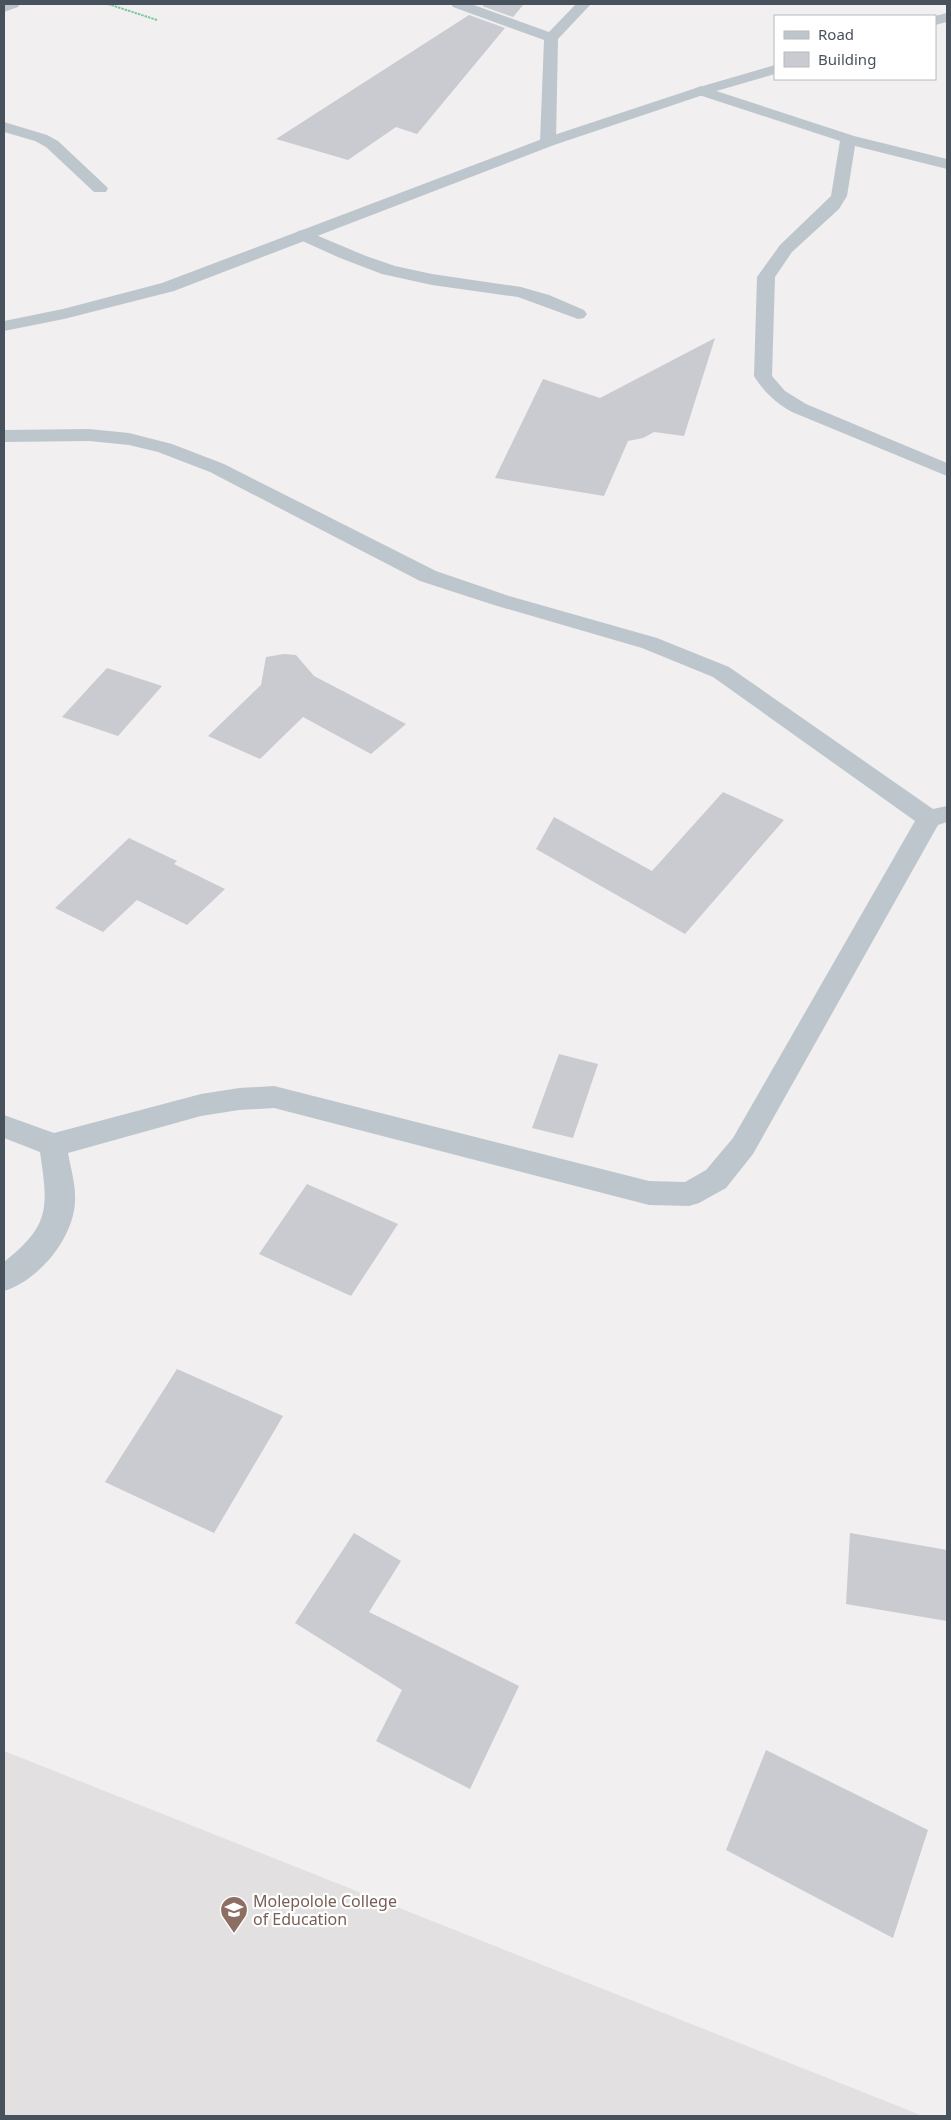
<svg xmlns="http://www.w3.org/2000/svg" width="951" height="2120" viewBox="0 0 951 2120" font-family="'Noto Sans',sans-serif">
<style>
.education{fill:#e2e0e1}
.building{fill:#c9cbd1}
.lines{fill:none;stroke-linecap:round;stroke-linejoin:round}
.path{stroke:#79caa1;stroke-width:2;stroke-dasharray:2.5 1;stroke-linecap:butt}
.minor{fill:#bec6cd;fill-rule:evenodd}
.tertiary{fill:#bec6cd;fill-rule:evenodd}
.labels{text-anchor:middle;dominant-baseline:central;stroke-width:4.5;stroke-linejoin:round;paint-order:stroke}
.near-education-label{font-size:16px;fill:#785e54;stroke:#fff;text-anchor:start}
</style>
<rect width="100%" height="100%" fill="#f1efef"/>
<path class="education" d="M4,1751L923,2116H4Z"/>
<path class="building" d="M486,4H524L513,17L482,6Z
M469,15L505,28L417,134L396,127L348,160L276,139Z
M715,338L684,436L654,432L643,438L628,441L604,496L495,478L543,379L600,398Z
M284,654L296,655L314,676L406,724L371,754L303,717L260,759L208,736L261,685L266,657Z
M107,668L162,686L118,736L62,717Z
M723,792L784,820L685,934L536,849L554,817L652,871Z
M129,838L177,861L174,864L225,889L187,925L137,900L103,932L55,908Z
M559,1054L598,1064L573,1138L532,1128Z
M307,1184L398,1224L351,1296L259,1254Z
M177,1369L283,1416L214,1533L105,1482Z
M354,1533L401,1561L369,1612L519,1686L470,1789L376,1741L402,1690L295,1623Z
M850,1533L947,1550V1621L846,1604Z
M766,1750L928,1830L893,1938L726,1850Z"/>
<g class="lines">
<path class="path" d="M108,4L157,20"/>
<path class="minor" d="M4,4H20L18,7L4,12Z
M451,4H471L549,32L576,4H591L558,39L556,142L554,145H542L540,142L544,40L453,7Z
M701,86L854,136L947,159V169L855,146L847,196L839,209L792,252L775,277L772,376L785,391L806,404L947,463V476L792,412C776,403 764,392 754,376L757,277L780,245L831,196L840,141L696,94L693,91L696,88Z
M4,122L47,135L58,141L108,188L106,192H94L46,147L35,141L4,132Z
M304,230L366,256L395,266L432,274L521,287L549,295L584,310L587,314L584,318L578,319L518,297L432,285L382,274L340,258L298,239L295,235L298,231Z
M89,429L129,433L172,444L224,464L436,571L509,596L657,638L729,667L933,809L947,806V822L938,825L753,1154L726,1188L699,1203L689,1206L649,1205L274,1108L239,1110L201,1116L68,1153C71,1169 76,1186 75,1202C73,1239 39,1280 4,1291V1262C51,1225 48,1207 40,1152L4,1138V1115L54,1133L201,1094L239,1088L274,1086L649,1181L685,1182L706,1170L733,1138L915,821L713,677L642,648L494,605L420,581L210,472L158,452L129,445L89,441L4,442V430Z"/>
<path class="tertiary" d="M947,13V22L935,25V16Z
M775,65V74L706,94L554,145L174,291L64,319L4,331V321L63,309L162,283L542,139L696,88Z"/>
</g>
<defs>
<symbol id="university-pin" viewBox="-11 -11 22 30"><path d="M0 17L-7.5 6A9.5 9.5 0 1 1 7.5 6Z" fill="#8d6e63" stroke="#fff"/><path d="M0-5L7-2L0 1L-7-2ZM-4 1L0 2.5L4 1V4Q0 6-4 4Z" fill="#fff"/></symbol>
</defs>
<g fill-rule="evenodd">
<use href="#university-pin" x="218" y="1894" width="32" height="43"/>
</g>
<g class="labels">
<g class="near-education-label">
<text x="253" y="1901">Molepolole College<tspan x="253" dy="18">of Education</tspan></text>
</g>
</g>
<rect width="951" height="2120" fill="none" stroke="#48525c" stroke-width="10"/>
<rect x="774" y="15" width="162" height="65" fill="#ffffff" stroke="#b6babe"/>
<rect x="784" y="31" width="25" height="8" fill="#bec6cd" stroke="#b6babe"/>
<text x="818" y="40" font-size="15" fill="#48525c">Road</text>
<rect x="784" y="52" width="25" height="15" fill="#c9cbd1" stroke="#b6babe"/>
<text x="818" y="65" font-size="15" fill="#48525c">Building</text>
</svg>
